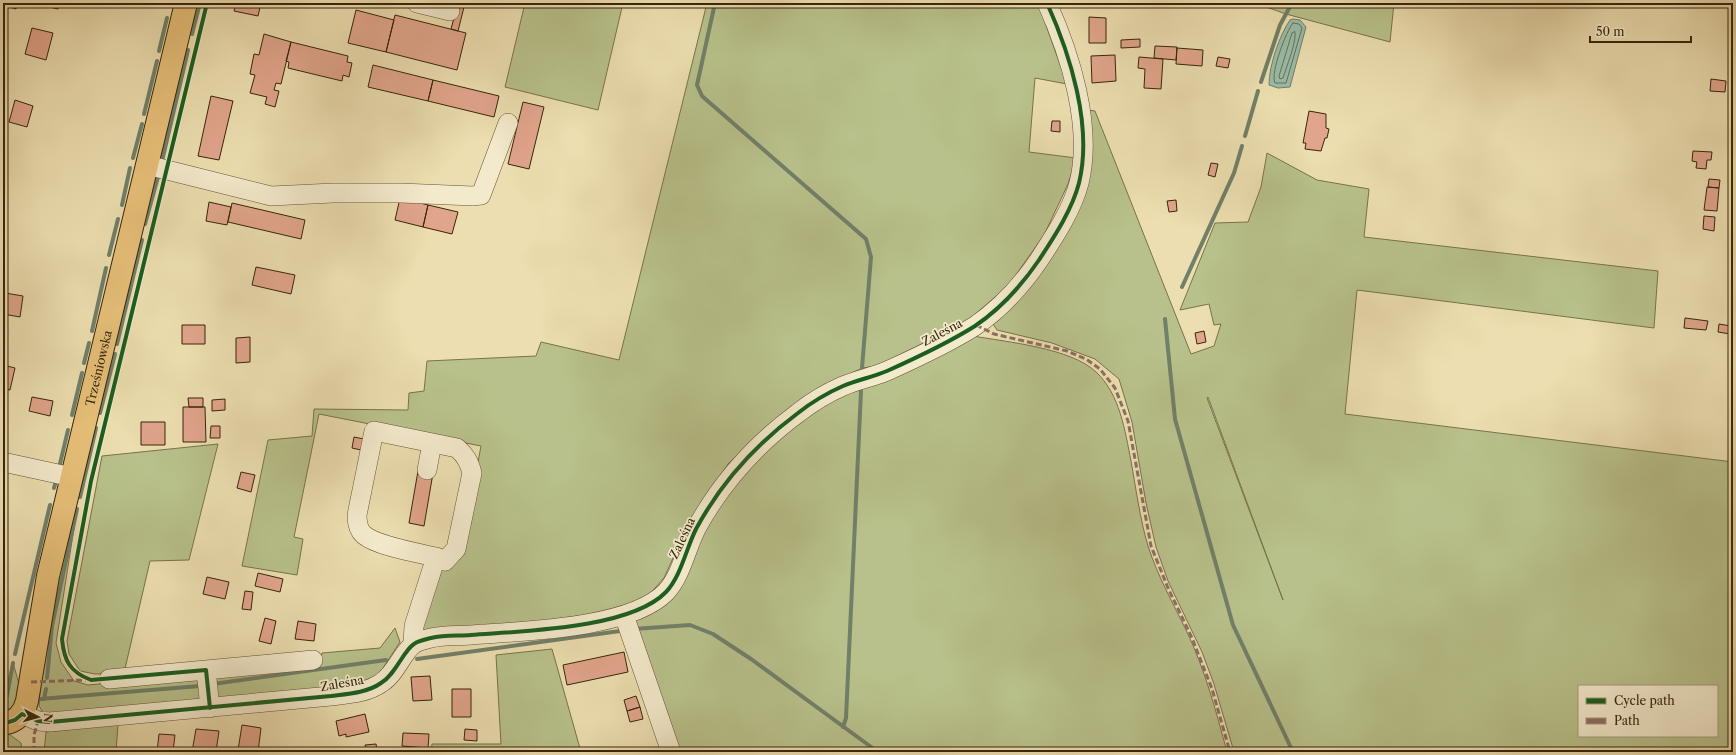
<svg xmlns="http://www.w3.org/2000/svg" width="1736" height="755" viewBox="0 0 1736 755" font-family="'Libre Caslon Text',serif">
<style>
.green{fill:#b8c18b;stroke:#77734b;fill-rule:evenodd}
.water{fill:#99bca8;stroke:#718069}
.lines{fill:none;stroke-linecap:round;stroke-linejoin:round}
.shore{stroke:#68705a;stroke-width:1}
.stream{stroke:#718069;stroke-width:4}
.building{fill:#e1a58c;stroke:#36250b}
.minor-casing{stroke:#645334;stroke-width:20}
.major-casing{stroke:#36250b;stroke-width:24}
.minor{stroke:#f3eacc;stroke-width:19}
.major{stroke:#e6bf78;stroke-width:22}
.quiet{stroke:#8d6e63;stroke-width:3;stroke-dasharray:6 3;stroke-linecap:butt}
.cycleway-casing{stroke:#f3eacc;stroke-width:6}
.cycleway{stroke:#1b5e20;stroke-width:4}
.labels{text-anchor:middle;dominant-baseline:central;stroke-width:3.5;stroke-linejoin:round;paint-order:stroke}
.street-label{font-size:12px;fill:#36250b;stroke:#f3eacc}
</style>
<rect width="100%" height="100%" fill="#ecdeb0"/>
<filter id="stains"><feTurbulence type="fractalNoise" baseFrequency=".005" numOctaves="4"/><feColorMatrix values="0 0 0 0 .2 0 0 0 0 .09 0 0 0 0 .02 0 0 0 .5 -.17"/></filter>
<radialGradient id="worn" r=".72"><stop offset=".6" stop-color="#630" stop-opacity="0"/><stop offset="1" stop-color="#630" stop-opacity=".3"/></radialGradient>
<path class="green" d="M525,3H623L598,110L505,87Z
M707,3H1038L1067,84L1035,78L1029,152L1076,158L1068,184L1044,235L1008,286L966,322L877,366L862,368L819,389L764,430L728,464L689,523L664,578L647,597L608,612L525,623L421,630L439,554L460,559L481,446L319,414L294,537L303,539L297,575L242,566L268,440L312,436L314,409L408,410L409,393L424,391L427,361L536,356L541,342L619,360Z
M1255,3H1394L1390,42L1286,14Z
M1088,110L1095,111L1191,354L1214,346L1221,324L1214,325L1209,304L1180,310L1215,223L1248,222L1261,187L1267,153L1317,180L1369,189L1364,237L1658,271L1654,328L1357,290L1345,414L1733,462V752H1234L1214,684L1202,652L1168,581L1156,547L1146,503L1132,422L1119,379L1095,359L1052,343L997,330L993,324L1069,218ZM1208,397L1283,600L1207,398ZM1579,686H1717V736H1579Z
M973,336C1007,342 1071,348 1096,372C1120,394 1125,431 1131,461C1136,489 1140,519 1148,546C1158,577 1173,603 1187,632C1205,670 1216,711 1227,752H676L633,619L642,618L655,608L704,522L773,441L812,412L851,388Z
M218,444L189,560L150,561L124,673L95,674L80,671L69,654L67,641L102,456Z
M77,509L56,643L61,662L74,681L88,685L199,675L320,662L322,653L380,648L395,628L400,642L379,674L360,685L50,714L42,711L39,706L40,690L49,625L73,510Z
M552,649L581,752H431L432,744H501L496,655Z
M13,663L20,687L14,707L3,713V698Z
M118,724L116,752H44L46,732Z
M9,734L21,743L22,752H3V735Z"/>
<path class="water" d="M1293,19L1300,20L1306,27L1290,87L1278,88L1269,85C1269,66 1279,36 1290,20Z"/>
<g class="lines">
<path class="shore" d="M1293,23L1299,24L1302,28L1286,83H1275C1270,74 1286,31 1293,23Z
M1295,32C1297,41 1286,68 1283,78L1280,79L1279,76L1292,33Z"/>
<path class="stream" d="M715,3L697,85L702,96L866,239L871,257L862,368
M192,34L200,3
M159,51L167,18
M1261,82L1280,25L1292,3
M144,114L157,61
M1245,136L1258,91
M133,158L142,124
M162,161L188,50
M122,205L130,168
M145,224L158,177
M109,255L118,219
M1182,287L1234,173L1242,146
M1165,319L1175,419L1233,625L1293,752
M92,331L106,268
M117,344L142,240
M84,363L89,343
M100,413L115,354
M72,415L82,373
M59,468L68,430
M54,488L56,481
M80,497L96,428
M634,629L690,625L713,634L751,659L878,752
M15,654L50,505
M417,659L620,631
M47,678L52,626L77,509
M213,684L386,660
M7,696L13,663
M40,699L200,686
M44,699L46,689
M3,708H4
M843,727L846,718L861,391"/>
</g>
<path class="building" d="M3,3H17L16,9L3,5Z
M42,3H60L58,9L41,5Z
M236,3H261L258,16L234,11Z
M458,3H465L458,31L451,29Z
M356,10L394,20L386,52L348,43Z
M395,15L466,33L457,70L386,52Z
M1089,17L1106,18V43H1089Z
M32,28L53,33L46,60L25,54Z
M264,34L291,42L281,84L276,83L274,90L279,91L275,107L265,104L267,97L250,93L255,75L250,74L254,54L259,55Z
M1140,39V47L1121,48V40Z
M291,42L348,56L347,62L352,63L349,77L343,75L342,81L288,68L289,62L286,61Z
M1155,46L1177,47L1176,60L1154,58Z
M1177,48L1203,50L1202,66L1176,64Z
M1115,55L1116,81L1092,83L1091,56Z
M1139,57L1163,59L1161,89L1144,88L1145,69L1138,68Z
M1218,57L1230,59L1228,68L1216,66Z
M373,65L433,80L428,101L368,87Z
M1711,79L1726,81L1725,92L1710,91Z
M433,80L499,96L494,117L428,101Z
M211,96L233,101L219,160L198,156Z
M15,100L33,106L27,127L9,122Z
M523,102L544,107L529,169L508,164Z
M1309,111L1326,114V128L1329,129L1327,138H1325L1321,151L1305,149L1306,143H1303Z
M1052,121H1060V132L1051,131Z
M1693,151L1712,152L1711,160H1707L1706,169L1696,168L1697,162L1692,161Z
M1211,163L1218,164L1215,177L1208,175Z
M1709,179L1720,180L1719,188L1708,187Z
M1707,187L1719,188L1717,211L1704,210Z
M400,198L428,205L423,227L395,220Z
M1176,200L1177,211L1169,212L1167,201Z
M209,202L231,207L227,225L206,221Z
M232,203L305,220L301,239L228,222Z
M428,205L458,212L452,234L423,227Z
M1704,216L1715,217L1714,231L1703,229Z
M256,267L295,275L291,294L252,285Z
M5,293L23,296L20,317L3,314Z
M1685,318L1708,321L1706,330L1684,328Z
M1719,324L1731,326L1730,334L1718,332Z
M182,325H205V344H182Z
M1204,331L1206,342L1197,344L1195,333Z
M250,337V362L236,363V338Z
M3,365L15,368L10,390L3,389Z
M32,397L53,401L50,416L29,411Z
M188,398H203V407H189Z
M225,399V410L212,411V400Z
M183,407H205L206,442H183Z
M141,422H165V445H141Z
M211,426H220V438H210Z
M354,437L364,439L361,450L352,448Z
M418,471L433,473L424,526L409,523Z
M241,472L255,475L251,492L237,488Z
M258,573L283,579L280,592L255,586Z
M207,577L229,582L225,599L203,594Z
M245,591L253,592L251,610L242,609Z
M265,618L276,621L271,644L259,641Z
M298,621L316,624L314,641L295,639Z
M624,652L628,672L567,685L563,665Z
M430,676L432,700L413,701L411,677Z
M452,689H471V717H452Z
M636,696L640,707L627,711L624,700Z
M640,707L643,719L630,722L627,711Z
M365,714L369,732L346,737V734L339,736L336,721Z
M242,725L261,728L258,752L238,750Z
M196,729L219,731L216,752H192Z
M465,729L477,730V741L464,740Z
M403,733L429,734L428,748L402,746Z
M159,734L175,735L173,752H157Z
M376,744L377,750L366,751L365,745Z"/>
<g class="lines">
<defs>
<path id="minor" d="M417,3L450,11
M147,165L271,196L333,193H401L473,196L481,195L508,123
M3,462L72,477
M427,470L432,443
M624,615L671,752
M413,644L414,626L436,557C418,553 377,546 364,535C358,530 357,523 357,515L374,431L457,448C466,456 469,462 472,473L456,549L445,561L436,557
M206,670L313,660
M109,679L206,670L210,708
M22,714L38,721L50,722L331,696C347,694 367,693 381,683C396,674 403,651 414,644C418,641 427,639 431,638C444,635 458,636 471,635C522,631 630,629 666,592C681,576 686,549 696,529C722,481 755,445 798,413C812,402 827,393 843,386C857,380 873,377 887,371C916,358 948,343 975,326C1000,309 1022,285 1039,260C1054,237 1072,210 1079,183C1093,126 1070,54 1047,3"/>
<g id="major">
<path id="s1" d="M3,724C16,722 24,714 27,701L48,576L186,3"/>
</g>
</defs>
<use href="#minor" class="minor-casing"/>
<use href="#major" class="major-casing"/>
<use href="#minor" class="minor"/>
<use href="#major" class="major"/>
<path class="quiet" d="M976,325L994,334L1067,351L1086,359L1100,369L1115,388L1128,421L1151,546L1168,588L1192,638L1212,689L1230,752
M31,682L86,680
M34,752V735L38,721"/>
<defs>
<path id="cycleway" d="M207,3L91,481L62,639C64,661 70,672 91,680L206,670L210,708
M3,724L15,720L22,714L38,721L50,722L331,696C347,694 367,693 381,683C396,674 403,651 414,644C418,641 427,639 431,638C444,635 458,636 471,635C522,631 630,629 666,592C681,576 686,549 696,529C722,481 755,445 798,413C812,402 827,393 843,386C857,380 873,377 887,371C916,358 948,343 975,326C1000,309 1022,285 1039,260C1054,237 1072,210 1079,183C1093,126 1070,54 1047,3"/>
</defs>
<use href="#cycleway" class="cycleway-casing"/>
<use href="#cycleway" class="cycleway"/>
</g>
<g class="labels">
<g class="street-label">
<text transform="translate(942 332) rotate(-28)">Zaleśna</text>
<text stroke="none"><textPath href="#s1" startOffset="376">Trześniowska</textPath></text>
<text transform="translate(682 538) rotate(-65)">Zaleśna</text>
<text transform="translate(342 683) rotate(-10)">Zaleśna</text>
</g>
</g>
<rect width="1736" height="755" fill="none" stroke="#ecdeb0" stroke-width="16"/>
<rect x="4" y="4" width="1728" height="747" fill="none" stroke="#36250b" stroke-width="2"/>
<rect x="8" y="8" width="1720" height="739" fill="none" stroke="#36250b"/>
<rect x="1578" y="685" width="140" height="52" fill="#f3eacc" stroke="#a79b7f"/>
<rect x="1586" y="698" width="20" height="6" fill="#1b5e20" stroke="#a79b7f"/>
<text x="1614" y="705" font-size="12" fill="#36250b">Cycle path</text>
<rect x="1586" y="718" width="20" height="6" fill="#8d6e63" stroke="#a79b7f"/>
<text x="1614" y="725" font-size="12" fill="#36250b">Path</text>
<g transform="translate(38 717) rotate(96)" stroke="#f3eacc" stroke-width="3" paint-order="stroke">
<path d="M0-3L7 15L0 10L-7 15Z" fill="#36250b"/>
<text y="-6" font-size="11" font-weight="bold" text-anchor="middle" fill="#36250b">N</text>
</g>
<path d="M1590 36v6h101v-6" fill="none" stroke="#36250b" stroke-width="2"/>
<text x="1596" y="36" font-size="12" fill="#36250b" stroke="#f3eacc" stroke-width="3" paint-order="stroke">50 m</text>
<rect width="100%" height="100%" filter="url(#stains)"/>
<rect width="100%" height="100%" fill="url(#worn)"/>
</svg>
